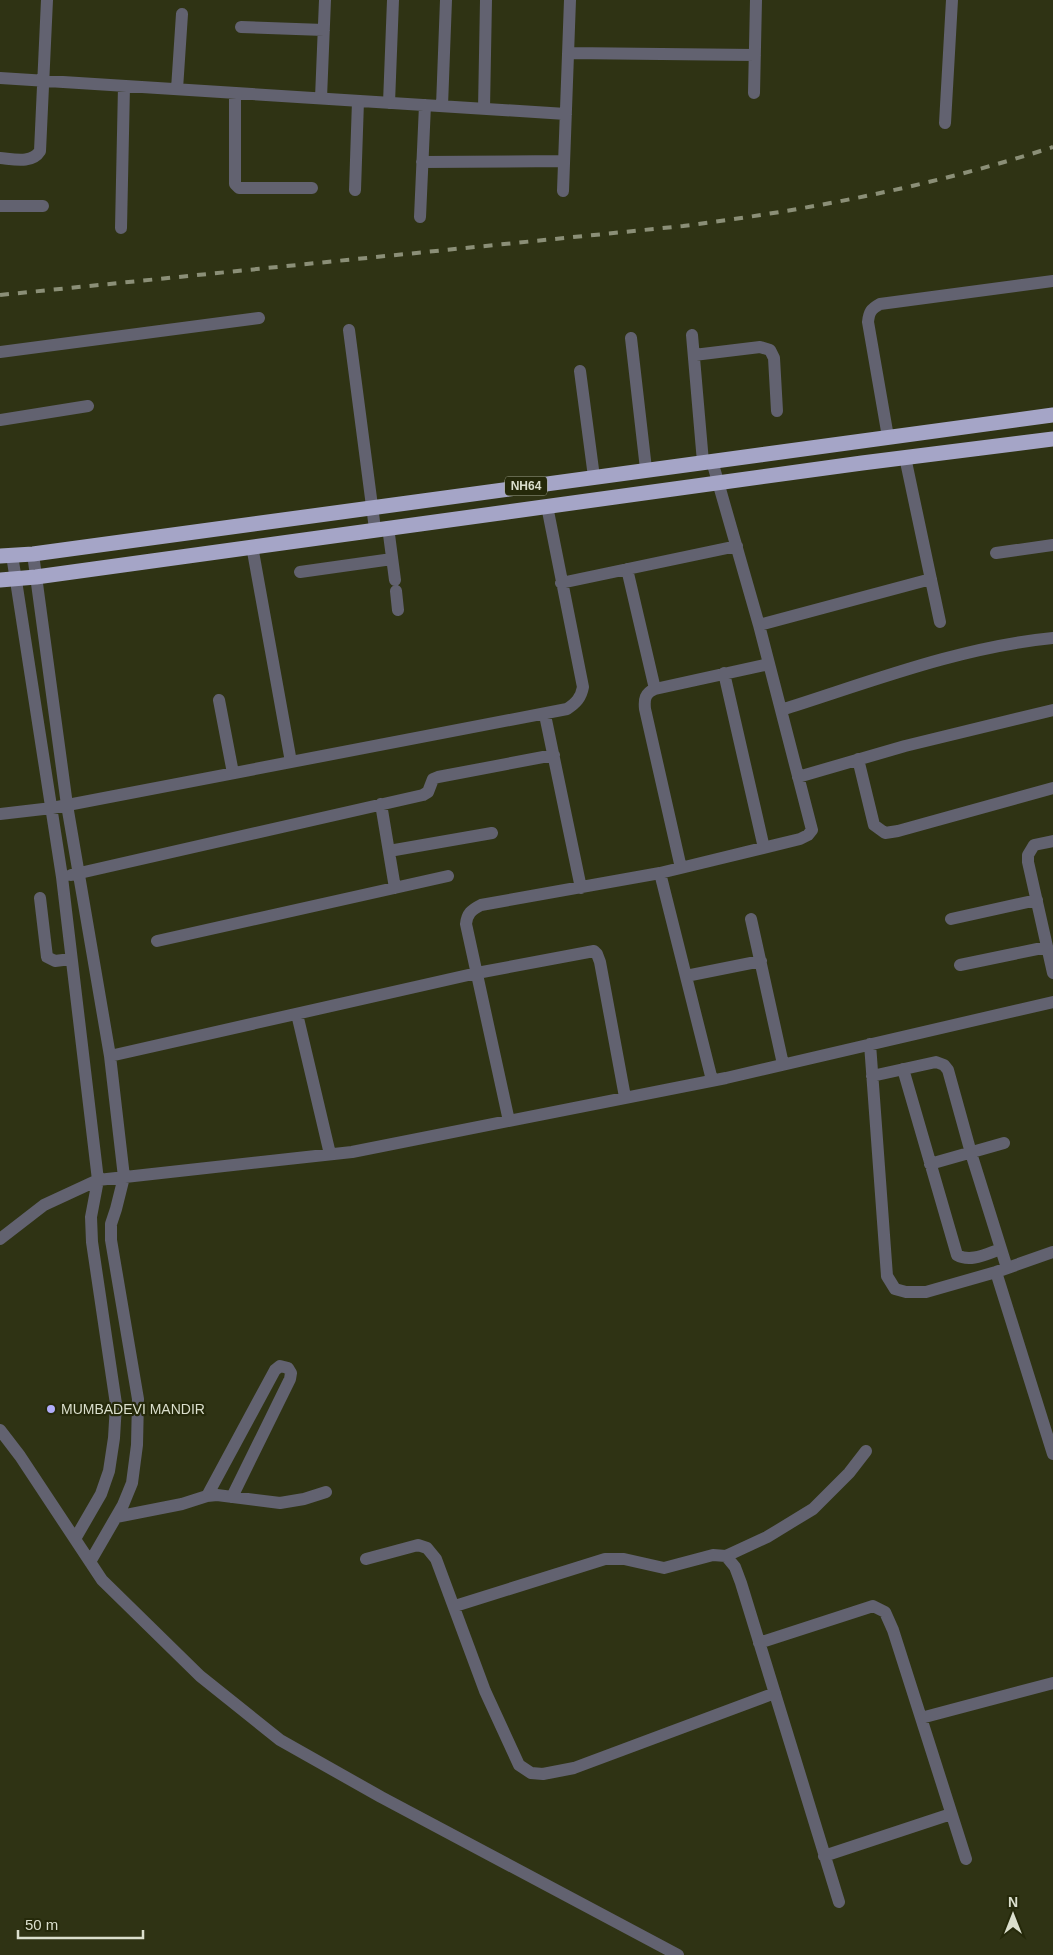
<svg xmlns="http://www.w3.org/2000/svg" width="1053" height="1955" viewBox="0 0 1053 1955" font-family="Arial,sans-serif">
<style>
.lines{fill:none;stroke-linecap:round;stroke-linejoin:round}
.minor{stroke:#626270;stroke-width:12}
.highway{stroke:#a5a5c7;stroke-width:15}
.rail{stroke:#8b8f77;stroke-width:4;stroke-dasharray:9 9;stroke-linecap:butt}
.poi-dot{fill:#b1adfa;stroke:#25290a;stroke-width:2}
.labels{text-anchor:middle;dominant-baseline:central;stroke-width:4.5;stroke-linejoin:round;paint-order:stroke}
.shield{fill:#25290a;stroke:#a4a892;stroke-width:1}
.shield-label{font-size:12px;font-weight:bold;fill:#dbdfcd}
.poi-label{font-size:14px;fill:#dbdfcd;stroke:#25290a;text-anchor:start}
</style>
<rect width="100%" height="100%" fill="#2f3314"/>
<g class="lines">
<path class="minor" d="M241,27L324,30
M568,53L755,55
M0,78L566,114
M177,89L182,14
M235,93V184L239,188H312
M754,93L756,0
M321,98L325,0
M389,103L393,0
M442,106L446,0
M484,109L486,0
M945,123L952,0
M0,158C13,159 32,164 40,151L47,0
M422,162L564,161
M355,190L358,101
M563,191L570,0
M0,206H43
M420,217L425,105
M121,228L124,86
M349,330L375,529
M692,335L703,462
M631,338L646,469
M0,352L259,318
M694,355L760,347L770,350L774,358L777,411
M580,371L594,477
M0,420L88,406
M888,437L868,322C869,312 871,309 880,304L1053,281
M905,457L940,622
M388,527L395,580
M252,546L291,762
M996,553L1053,545
M33,554L67,805L110,1056L124,1177L116,1209L111,1224V1240L138,1399L137,1445L132,1483L123,1505L90,1562
M12,555L62,877L98,1180L91,1217L92,1242L116,1404L114,1438L109,1471L101,1494L75,1539
M627,569L655,689
M300,572L392,559
M561,583L737,546
M396,591L398,610
M759,625L931,579
M724,673L764,848
M219,700L233,773
M781,710C870,682 959,647 1053,638
M545,715L581,888
M858,759L874,825L885,833L898,831L1053,788
M798,777L905,746L1053,710
M381,804L395,888
M0,814L52,808L567,709C576,703 581,698 583,687L547,506
M1053,841L1034,845L1028,855V862L1053,973
M389,851L492,833
M681,868L645,709C644,699 645,693 655,689L769,664
M660,873L712,1080
M71,875L423,795L428,792L433,779L438,777L554,755
M40,898L47,957L55,961L71,959
M751,919L783,1064
M951,919L1037,900
M157,941L448,876
M960,965L1047,947
M686,976L761,961
M297,1014L330,1154
M870,1044L887,1276L895,1289L906,1292H926L996,1272L1053,1252
M110,1056L477,973L594,951L597,954L600,962L625,1097
M903,1069L957,1255C971,1263 988,1253 1001,1249
M872,1076L936,1062L944,1065L948,1070L971,1153L1007,1268
M509,1121L466,924C467,914 471,910 481,905L660,873L800,839L808,835L812,830L759,625L712,461
M930,1164L1004,1143
M0,1239L44,1205L98,1180L352,1152L726,1078L1053,1002
M996,1272L1053,1454
M0,1430L20,1456L102,1580L200,1676L280,1740L381,1797L678,1955
M207,1496L275,1370L280,1366L288,1368L291,1373L290,1379L232,1497
M116,1517L182,1504L207,1496L217,1495L280,1503L304,1499L326,1492
M726,1556L767,1537L813,1509L849,1473L866,1451
M366,1559L418,1545L427,1548L436,1559L485,1691L519,1765L531,1773L543,1774L574,1768L775,1693
M455,1606L605,1559H624L664,1568L713,1555L726,1556L735,1567L741,1583L839,1902
M759,1643L873,1606L885,1612L893,1630L966,1859
M921,1718L1053,1683
M824,1856L951,1814"/>
<path class="highway" d="M0,556L33,554L1053,415
M0,580L36,577L862,463L1053,439"/>
<path class="rail" d="M0,295L683,226C809,210 933,186 1053,147"/>
</g>
<circle class="poi-dot" cx="51" cy="1409" r="5"/>
<g class="labels">
<rect class="shield" x="505" y="476.5" width="42" height="19" rx="4"/>
<g class="shield-label">
<text x="526" y="486">NH64</text>
</g>
<g class="poi-label">
<text x="61" y="1409">MUMBADEVI MANDIR</text>
</g>
</g>
<g transform="translate(1013 1915)" stroke="#25290a" stroke-width="4" paint-order="stroke">
<path d="M0-4L9 19L0 12L-9 19Z" fill="#dbdfcd"/>
<text y="-8" font-size="14" font-weight="bold" text-anchor="middle" fill="#dbdfcd">N</text>
</g>
<path d="M18 1930v8h125v-8" fill="none" stroke="#dbdfcd" stroke-width="2.5"/>
<text x="25" y="1930" font-size="15" fill="#dbdfcd" stroke="#25290a" stroke-width="4" paint-order="stroke">50 m</text>
</svg>
